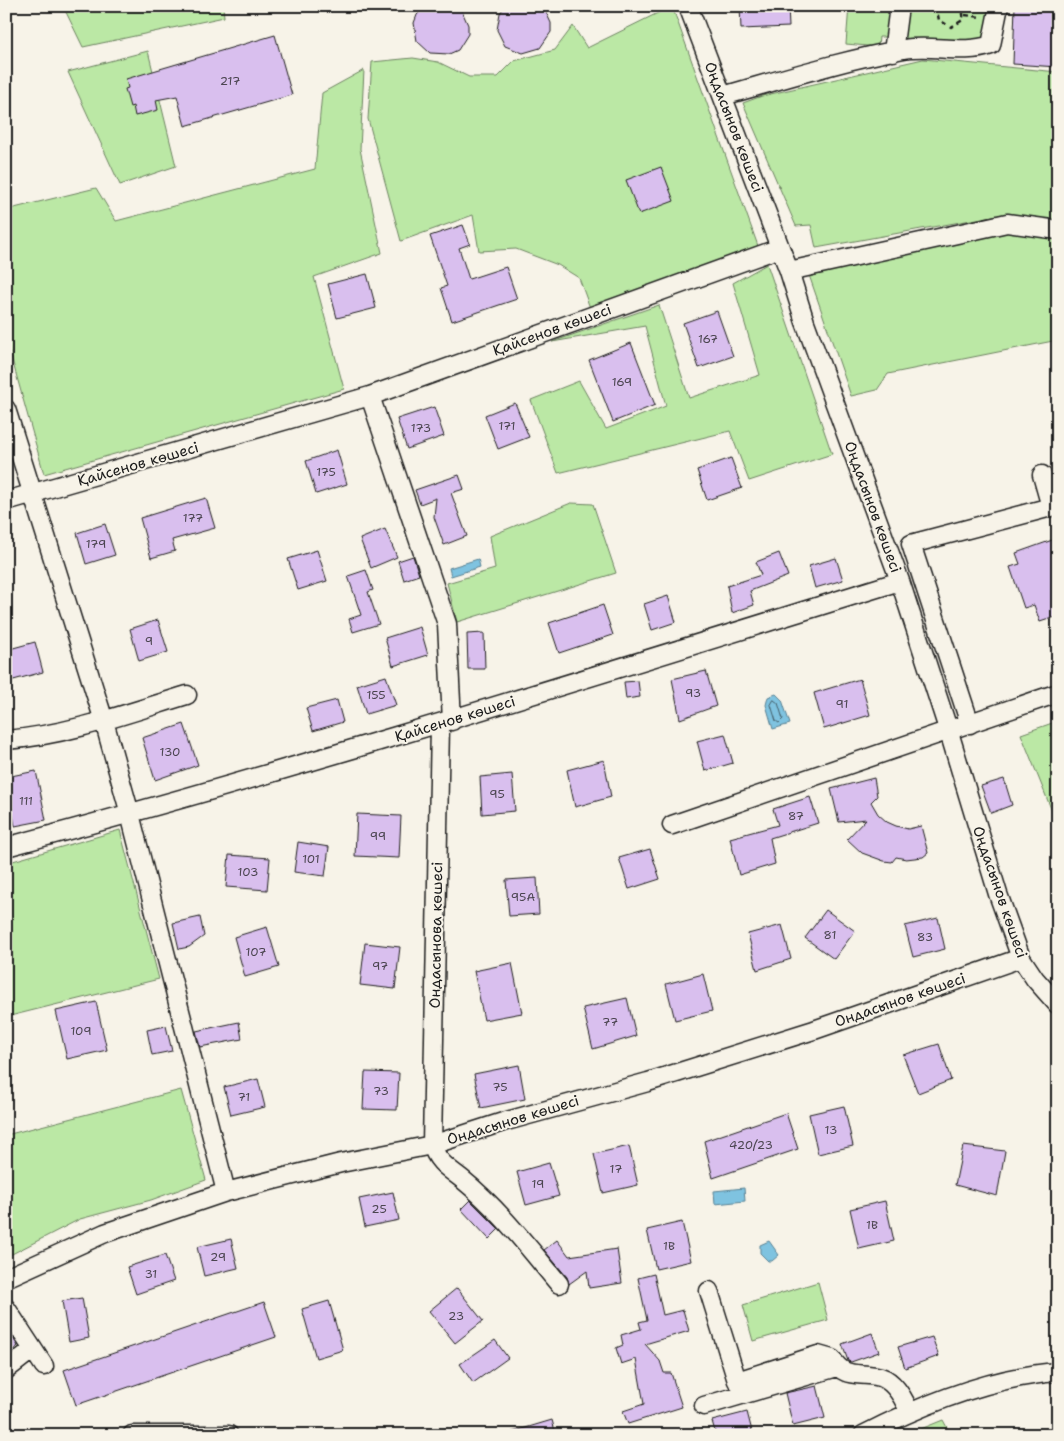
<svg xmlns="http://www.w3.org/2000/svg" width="1064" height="1441" viewBox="0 0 1064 1441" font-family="'Shantell Sans',sans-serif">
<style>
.green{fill:#bbe8a5;stroke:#6c8260}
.water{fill:#7fc3e0;stroke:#578092}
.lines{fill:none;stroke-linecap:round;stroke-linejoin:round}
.shore{stroke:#445f6a;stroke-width:1}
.building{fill:#d9bfee;stroke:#1c1c1c}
.minor-casing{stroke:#1c1c1c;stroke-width:21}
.path{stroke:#1c1c1c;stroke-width:2.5;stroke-dasharray:5 4;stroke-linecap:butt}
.minor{stroke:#f7f3e8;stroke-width:18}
.labels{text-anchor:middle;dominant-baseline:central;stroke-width:4;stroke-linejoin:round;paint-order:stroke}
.number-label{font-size:12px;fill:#4b4550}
.street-label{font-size:15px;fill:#1c1c1c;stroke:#f7f3e8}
</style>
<rect width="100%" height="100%" fill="#f7f3e8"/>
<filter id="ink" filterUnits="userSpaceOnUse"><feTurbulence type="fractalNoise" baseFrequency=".02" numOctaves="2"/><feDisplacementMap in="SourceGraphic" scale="10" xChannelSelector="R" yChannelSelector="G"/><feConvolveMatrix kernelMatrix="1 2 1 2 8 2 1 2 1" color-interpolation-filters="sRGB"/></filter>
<g filter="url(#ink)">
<path class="green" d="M63,6H223L224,17L83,47Z
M672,6L758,246L590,308L579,278L558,265L516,249L479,251L473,215L401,241L368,119L372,62L413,58L438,62L469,77H498L514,61L555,50L573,26L587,48Z
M849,6H891L888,37H879L878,47L846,44Z
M904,6H991L983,41L909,44L903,40Z
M148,51L176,166L120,185L68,72Z
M923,59L1058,72V221L999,215L816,248L811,225L796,226L743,103L762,96Z
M364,70L360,149L382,253L314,277L344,389L44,474L6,338V210L96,188L116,221L315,169L322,93Z
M1010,232L1058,238V340L888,374L877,390L851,396L809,275Z
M767,264L832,454L749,481L730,431L558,473L531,400L579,381L606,429L666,406L645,326L552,342L659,305L689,398L760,375L733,283Z
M571,503L593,504L616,573L457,622L447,583L495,569L490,536Z
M1058,721V826L1021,734Z
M120,830L159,979L6,1017V863Z
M181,1090L206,1180L151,1200L80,1219L6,1257V1135Z
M818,1282L828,1320L753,1341L743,1305Z
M943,1420L951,1435H906Z"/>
<path class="water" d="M478,559L480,567L451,576L449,568Z
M776,694L782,700L790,724L773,729L766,705L768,697Z
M744,1188L745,1201L715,1204L714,1191Z
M769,1241L779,1255L772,1261H768L760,1253V1245Z"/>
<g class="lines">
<path class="shore" d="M774,700L778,703L783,719L779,723L776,721L771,705Z"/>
</g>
<path class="building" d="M425,6H457L461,9L468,25V34L458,50L449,54L430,53L417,41L414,23L417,15Z
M505,6H543L551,23V32L540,48L523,53L505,46L497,30L500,13Z
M740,6H788L789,27L741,29Z
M1015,6H1058V67L1013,64Z
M275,35L292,95L185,126L177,96L156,100L158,110L135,116L133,106L130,107L125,89L128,88L126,79Z
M661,167L674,201L639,214L626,180Z
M463,225L470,244L459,248L469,279L506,267L517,299L452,321L441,288L447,286L430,236Z
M367,274L376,308L337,318L328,284Z
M717,311L733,356L699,368L683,323Z
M631,343L655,405L613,422L589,360Z
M515,403L529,437L498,449L485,415Z
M434,407L444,436L407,449L397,419Z
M337,450L347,484L316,494L306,461Z
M731,458L742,488L707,500L697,470Z
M459,475L464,489L451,493L467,536L444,545L434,517L436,498L420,504L415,490Z
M206,498L215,528L172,540L175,551L151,558L140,518Z
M105,524L115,555L86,564L77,533Z
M385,529L397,557L371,568L360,539Z
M1058,538V616L1040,622L1034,605L1024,608L1010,567L1020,564L1016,553Z
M317,550L327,581L298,590L288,559Z
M779,553L788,576L750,591L754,605L732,613L727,586L761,575L756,562Z
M413,556L419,575L404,580L398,561Z
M836,558L843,580L815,588L809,566Z
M366,570L373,590L368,592L379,624L353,632L349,619L361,615L348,576Z
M668,596L676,622L652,630L644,604Z
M603,605L613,635L559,653L549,623Z
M158,620L168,652L139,661L130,629Z
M420,627L428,655L393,666L385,638Z
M484,633L485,669H468L467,634Z
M35,642L43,672L6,682V650Z
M706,671L716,706L680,719L672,679Z
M386,676L396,705L366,714L357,685Z
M860,679L870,715L824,729L814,693Z
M638,681L640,697L626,699L624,682Z
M337,700L343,722L313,731L306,708Z
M184,724L198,765L155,780L142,738Z
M725,734L733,763L705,771L697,741Z
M604,760L611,797L575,807L567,770Z
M36,771L46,820L15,826L6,777Z
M512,774L515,811L482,814L480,777Z
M874,778L877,796L871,802L878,814L887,822L896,826L908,829L921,826L928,853L923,857L906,859L896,857L892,862L884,861L862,853L847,839L866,819L839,822L831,789Z
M1004,779L1012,805L991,813L981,786Z
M810,797L818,823L770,838L775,864L739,875L730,838L778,825L773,809Z
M357,814L401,816L399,858L355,856Z
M298,842L329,847L325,876L294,872Z
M650,849L660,879L629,889L619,858Z
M229,855L270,858L267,890L226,887Z
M537,878L539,914L509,916L506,880Z
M826,910L855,931L834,959L805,938Z
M200,917L204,936L189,947L179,949L173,923Z
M938,918L945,949L913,957L905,926Z
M782,925L791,959L757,970L748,934Z
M267,927L279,967L245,977L234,937Z
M365,943L400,947L395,989L360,985Z
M512,963L522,1013L484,1020L474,971Z
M703,974L712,1011L675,1020L666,984Z
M627,998L636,1036L593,1049L583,1008Z
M96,1002L107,1050L67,1059L56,1011Z
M239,1022L242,1039L200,1047L196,1031Z
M166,1026L172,1051L152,1055L147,1030Z
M939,1044L951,1080L918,1093L903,1055Z
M519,1065L525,1099L481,1108L474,1074Z
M365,1072L399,1073L397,1110L363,1109Z
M258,1079L265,1107L231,1115L224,1087Z
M844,1106L853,1146L818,1154L809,1114Z
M786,1113L798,1149L713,1178L704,1141Z
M629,1146L638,1185L603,1193L594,1154Z
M963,1146L1005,1151L997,1196L955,1185Z
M549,1163L559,1196L526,1205L517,1172Z
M393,1192L399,1220L365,1227L359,1199Z
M470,1200L499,1229L489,1239L461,1209Z
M885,1201L894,1241L859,1249L850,1209Z
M682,1222L691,1261L656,1269L647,1230Z
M231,1239L238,1268L204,1276L197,1247Z
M557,1240L569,1256L617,1249L622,1283L589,1288L587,1271L569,1284L567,1277L544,1250Z
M165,1255L174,1281L136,1294L127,1267Z
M654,1274L663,1315L683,1310L689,1331L645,1344L660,1361L664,1373H671L682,1407L628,1424L623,1411L644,1404L636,1359L621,1364L616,1348L623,1345L621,1335L641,1329L639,1322L647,1320L638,1278Z
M457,1288L483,1321L455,1343L429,1311Z
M82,1298L89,1338L69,1342L62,1301Z
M329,1301L343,1350L316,1358L302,1309Z
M264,1302L276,1337L76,1405L64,1370Z
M6,1328L18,1346L6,1356Z
M872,1333L879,1352L851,1362L848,1361L842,1344Z
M932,1337L939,1356L905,1368L898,1347Z
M495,1340L508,1358L473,1383L460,1364Z
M817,1386L825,1418L793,1426L785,1393Z
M747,1412L753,1435H716L712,1421Z
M552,1420L556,1435H513L512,1432Z"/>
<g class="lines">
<defs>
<path id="minor" d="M688,6L789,271L805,322L900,581L949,732L998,894L1021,958L1035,979L1058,1005
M893,52L899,6
M723,96C783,79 843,60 904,49C933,44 963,55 991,45L999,6
M789,271L1007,223L1058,230
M370,396L447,624L452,721
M6,409L104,721L130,814L226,1192
M6,501L370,396L780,248
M970,724L911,544L1051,507L1042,475
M440,725L432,1145C437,1162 448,1168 462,1179C499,1209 528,1247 559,1284
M6,740C68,735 128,713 187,695
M672,825L1058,693
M6,847C307,767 603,673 900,581
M6,1278L105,1233L226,1192L341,1163L432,1145L503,1122L648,1082L814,1030L1021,958
M709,1291L737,1381L818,1355L832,1359C845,1379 856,1372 876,1376C893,1378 903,1397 909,1411
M6,1308L44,1366
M6,1370L33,1349
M704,1406L837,1367
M132,1435H229
M863,1435C923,1404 990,1377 1058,1372"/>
</defs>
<use href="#minor" class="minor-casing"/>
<path class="path" d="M939,6L937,11L939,20L951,27L963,20V6
M914,8L937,11
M965,15L981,17"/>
<use href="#minor" class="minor"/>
</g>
</g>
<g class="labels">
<g class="number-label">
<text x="230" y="81">217</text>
<text x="708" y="339">167</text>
<text x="622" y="382">169</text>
<text x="507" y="426">171</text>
<text x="421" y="428">173</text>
<text x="326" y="472">175</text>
<text x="193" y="518">177</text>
<text x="96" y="544">179</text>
<text x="149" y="641">9</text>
<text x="693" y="693">93</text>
<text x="376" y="695">155</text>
<text x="842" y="704">91</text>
<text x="170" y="752">130</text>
<text x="497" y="794">95</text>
<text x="26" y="801">111</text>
<text x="796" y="816">87</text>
<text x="378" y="836">99</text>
<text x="311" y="859">101</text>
<text x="248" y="872">103</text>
<text x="523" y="897">95А</text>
<text x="830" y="935">81</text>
<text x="925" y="937">83</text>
<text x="256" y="952">107</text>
<text x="380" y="966">97</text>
<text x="610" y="1022">77</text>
<text x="81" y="1031">109</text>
<text x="500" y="1087">75</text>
<text x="381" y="1091">73</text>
<text x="244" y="1097">71</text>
<text x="831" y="1130">13</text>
<text x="751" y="1145">420/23</text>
<text x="616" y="1169">17</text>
<text x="538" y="1184">19</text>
<text x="379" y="1209">25</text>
<text x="872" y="1225">1B</text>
<text x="669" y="1246">1B</text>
<text x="218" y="1257">29</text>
<text x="151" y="1274">31</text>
<text x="456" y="1316">23</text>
</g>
<g class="street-label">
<text transform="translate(734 127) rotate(69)">Оңдасынов көшесі</text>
<text transform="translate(552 330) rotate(-20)">Қайсенов көшесі</text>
<text transform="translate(138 464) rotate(-16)">Қайсенов көшесі</text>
<text transform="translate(873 507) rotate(70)">Оңдасынов көшесі</text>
<text transform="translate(455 719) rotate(-17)">Қайсенов көшесі</text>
<text transform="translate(1000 892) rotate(71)">Оңдасынов көшесі</text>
<text transform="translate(436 935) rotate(-89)">Ондасынова көшесі</text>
<text transform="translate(900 1000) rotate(-19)">Ондасынов көшесі</text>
<text transform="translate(513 1120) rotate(-17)">Ондасынов көшесі</text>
</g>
</g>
<rect width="1064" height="1441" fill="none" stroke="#f7f3e8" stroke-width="25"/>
<rect x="12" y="12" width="1039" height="1416" fill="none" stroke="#1c1c1c" stroke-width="2" filter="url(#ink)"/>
</svg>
